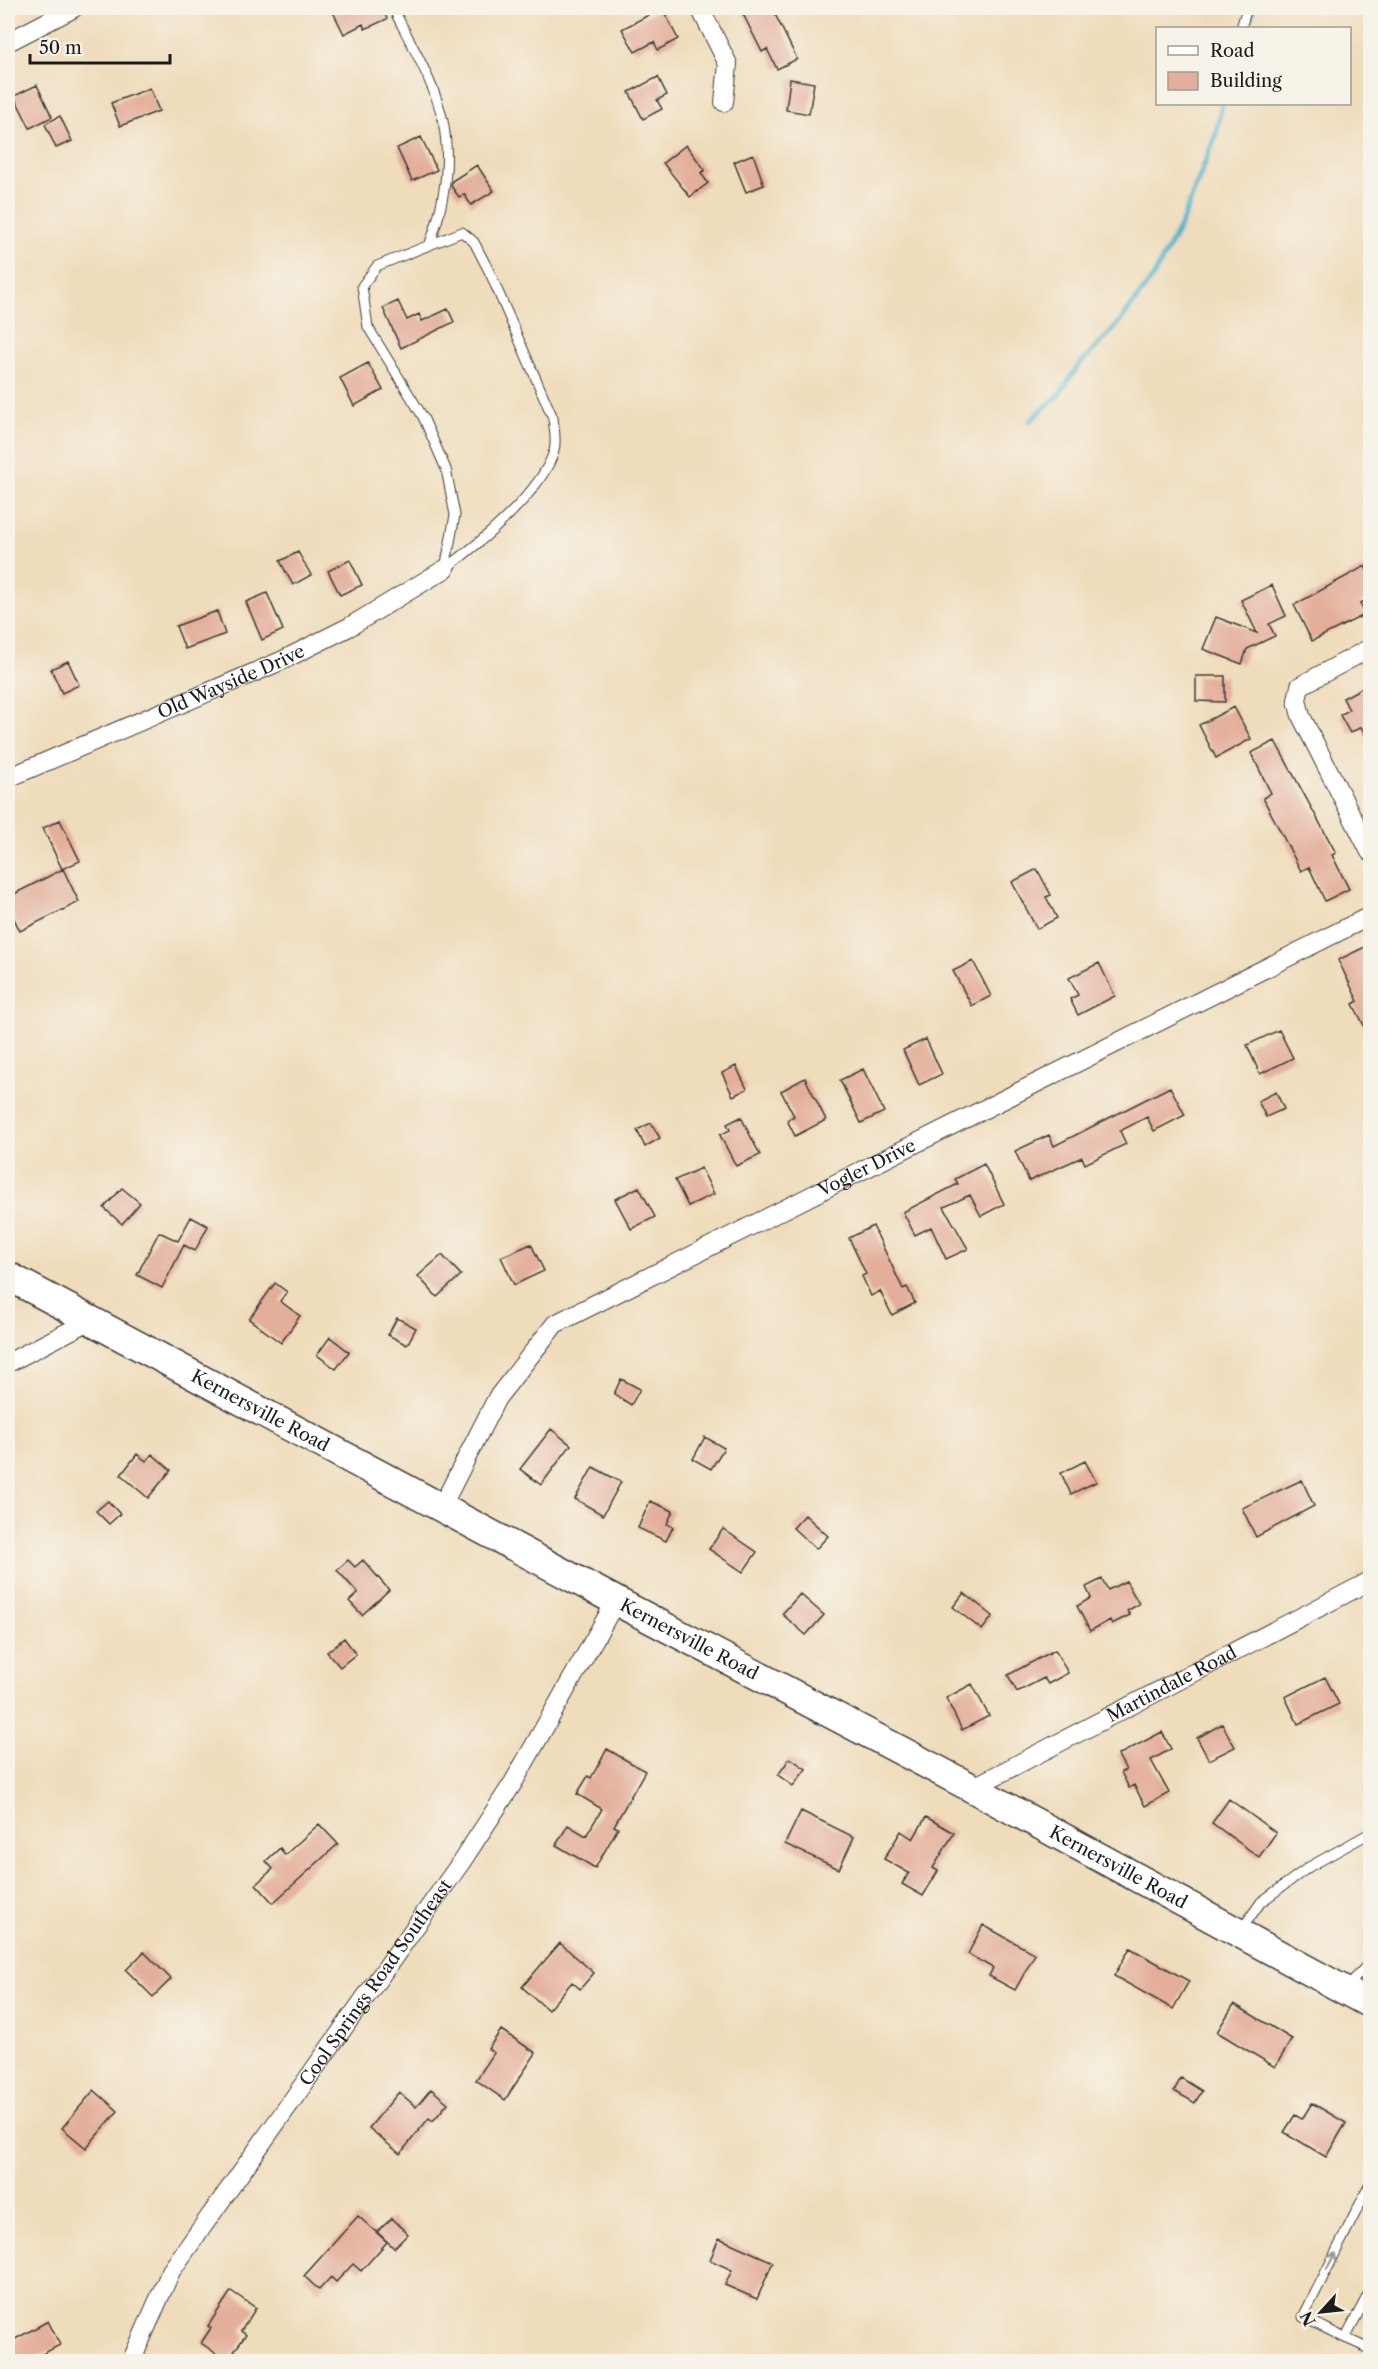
<svg xmlns="http://www.w3.org/2000/svg" width="1378" height="2369" viewBox="0 0 1378 2369" font-family="'Libre Caslon Text',serif">
<style>
.lines{fill:none;stroke-linecap:round;stroke-linejoin:round}
.stream{stroke:#51b6d0;stroke-width:5}
.building{fill:#e3ae9a}
.service-casing{stroke:#3c3934;stroke-width:11}
.minor-casing{stroke:#3c3934;stroke-width:20}
.primary-casing{stroke:#3c3934;stroke-width:31}
.service{stroke:#fff;stroke-width:9}
.minor{stroke:#fff;stroke-width:18}
.primary{stroke:#fff;stroke-width:28}
.oneway{stroke:#999}
.labels{text-anchor:middle;dominant-baseline:central;stroke-width:4.5;stroke-linejoin:round;paint-order:stroke}
.street-label{font-size:18px;fill:#1c1c1c;stroke:#f7f3e8}
</style>
<rect width="100%" height="100%" fill="#f7f3e8"/>
<filter id="ink" filterUnits="userSpaceOnUse"><feTurbulence type="fractalNoise" baseFrequency=".0167" numOctaves="2"/><feDisplacementMap in="SourceGraphic" scale="12" xChannelSelector="R" yChannelSelector="G"/><feConvolveMatrix kernelMatrix="1 2 1 2 8 2 1 2 1" color-interpolation-filters="sRGB"/></filter>
<filter id="wash" filterUnits="userSpaceOnUse"><feTurbulence type="fractalNoise" baseFrequency=".008" numOctaves="4" result="noise"/><feDisplacementMap in="SourceGraphic" scale="24" xChannelSelector="R" yChannelSelector="G"/><feGaussianBlur stdDeviation="1.35" result="paint"/><feColorMatrix in="noise" values="0 0 0 0 0 0 0 0 0 0 0 0 0 0 0 0 0 1.4 0 .05"/><feComposite in="paint" operator="in"/></filter>
<g filter="url(#wash)">
<rect width="100%" height="100%" fill="#efdcbb"/>
<g class="lines">
<path class="stream" d="M1246,28L1255,8
M1030,421L1059,395L1078,366L1116,327L1153,277L1182,222L1216,134L1222,104"/>
</g>
<g id="blocks">
<path class="building" d="M331,8H382L387,19L365,29L363,24L344,34Z
M662,8L678,39L658,50L654,42L635,52L622,29Z
M740,8H772L797,59L777,69L767,49L762,52Z
M658,77L667,95L657,100L662,109L643,119L629,92Z
M790,79L814,83L809,114L786,110Z
M37,85L52,117L30,128L14,96Z
M150,88L159,111L120,126L111,103Z
M60,116L72,141L56,148L45,124Z
M421,137L437,170L412,181L397,148Z
M686,145L705,170L701,173L708,183L690,197L663,163Z
M753,154L764,185L746,192L734,162Z
M477,165L494,191L471,205L464,194L459,197L451,186L452,181Z
M398,301L407,320L419,314L422,321L448,309L454,322L401,348L383,308Z
M368,363L383,390L354,406L340,378Z
M298,552L311,575L293,585L280,561Z
M350,560L362,585L340,595L328,571Z
M1365,566L1371,579V598L1360,603L1366,614L1312,641L1294,605Z
M1272,585L1286,616L1269,624L1275,636L1247,649L1242,664L1203,649L1216,617L1257,633L1241,600Z
M267,593L283,630L262,640L246,602Z
M217,611L225,634L185,649L176,626Z
M68,661L79,685L62,693L51,669Z
M1196,676H1225V702L1196,701Z
M1371,683V746L1361,727L1350,733L1340,715L1349,710L1343,698Z
M1234,707L1251,739L1216,758L1199,725Z
M1275,741L1336,853L1332,855L1349,889L1325,901L1309,867L1301,871L1263,798L1271,793L1251,753Z
M60,820L80,861L62,869L43,828Z
M63,869L79,902L20,931L8,906V897Z
M1037,869L1051,895L1046,897L1057,918L1037,929L1012,882Z
M1371,944V1039L1353,1004L1358,1001L1338,960Z
M973,961L991,996L972,1006L953,971Z
M1099,963L1115,996L1078,1015L1070,999L1078,995L1069,978Z
M1279,1030L1293,1058L1260,1074L1247,1045Z
M926,1039L942,1074L919,1085L903,1050Z
M736,1066L747,1089L733,1096L722,1073Z
M863,1069L884,1112L861,1123L840,1080Z
M805,1078L826,1120L795,1136L787,1120L794,1116L781,1091Z
M1170,1087L1185,1115L1154,1131L1147,1117L1120,1131L1126,1144L1085,1164L1082,1157L1029,1181L1015,1151L1049,1135L1054,1146Z
M1276,1092L1284,1109L1266,1117L1258,1101Z
M741,1117L760,1155L736,1166L720,1135L730,1130L727,1124Z
M651,1123L660,1138L645,1147L637,1130Z
M984,1164L1004,1204L981,1216L970,1195L944,1207L968,1249L946,1259L931,1227L915,1235L903,1212L958,1184L955,1179Z
M701,1168L714,1194L688,1206L675,1180Z
M639,1187L655,1217L631,1229L615,1199Z
M122,1188L140,1203L122,1224L104,1208Z
M191,1217L208,1226L195,1251L184,1245L162,1288L137,1275L159,1232L178,1241Z
M873,1226L903,1289L907,1287L915,1303L892,1315L880,1291L871,1296L862,1276L866,1274L849,1238Z
M531,1244L544,1271L514,1285L501,1257Z
M442,1255L461,1275L437,1297L418,1276Z
M275,1283L287,1292L280,1301L300,1316L281,1343L249,1319Z
M397,1318L416,1328L407,1345L388,1335Z
M330,1337L349,1352L336,1369L317,1355Z
M621,1379L640,1389L631,1405L614,1394Z
M551,1429L571,1445L541,1485L520,1469Z
M705,1437L724,1448L711,1469L693,1459Z
M137,1454L146,1461L152,1454L171,1470L148,1498L121,1475Z
M1085,1461L1096,1482L1071,1494L1061,1473Z
M593,1467L621,1482L603,1515L575,1499Z
M1302,1480L1314,1506L1256,1537L1242,1508Z
M108,1501L120,1514L109,1524L96,1511Z
M650,1501L673,1511L667,1524L673,1527L666,1541L638,1528Z
M805,1515L828,1536L816,1549L793,1528Z
M723,1529L757,1552L743,1572L709,1549Z
M348,1560L355,1567L363,1560L389,1590L362,1615L349,1601L358,1593L337,1570Z
M1102,1579L1108,1590L1126,1581L1139,1604L1127,1611L1130,1615L1112,1624L1110,1620L1090,1631L1077,1606L1091,1598L1086,1587Z
M964,1593L993,1616L982,1630L953,1607Z
M800,1594L824,1615L806,1635L782,1614Z
M344,1638L356,1654L340,1667L327,1652Z
M1055,1650L1068,1673L1048,1684L1044,1678L1017,1692L1008,1675Z
M1325,1677L1339,1704L1298,1724L1285,1697Z
M972,1684L989,1716L962,1730L946,1698Z
M1222,1724L1235,1747L1209,1760L1197,1738Z
M1162,1732L1171,1749L1151,1760L1169,1793L1145,1806L1134,1785L1129,1788L1121,1772L1126,1770L1118,1755Z
M607,1749L645,1771L614,1826L618,1828L595,1868L556,1845L568,1825L586,1836L602,1809L577,1794L588,1776L591,1778Z
M790,1758L806,1769L793,1786L778,1775Z
M1229,1799L1276,1833L1259,1857L1212,1823Z
M801,1811L854,1837L839,1869L785,1844Z
M926,1817L954,1833L933,1868L938,1871L923,1896L902,1884L909,1873L884,1859L901,1831L913,1839Z
M319,1824L338,1844L273,1903L256,1884L273,1869L266,1861L280,1848L285,1855Z
M983,1925L1035,1954L1015,1990L989,1976L993,1968L968,1954Z
M560,1943L594,1973L580,1989L572,1982L548,2010L522,1987Z
M1130,1948L1189,1981L1173,2009L1114,1976Z
M144,1952L171,1979L153,1997L126,1970Z
M1234,2004L1292,2039L1275,2067L1217,2032Z
M501,2030L536,2053L505,2100L476,2080L494,2053L488,2049Z
M1181,2078L1202,2091L1195,2103L1174,2091Z
M431,2089L448,2103L433,2121L429,2118L400,2154L369,2128L399,2092L416,2107Z
M94,2090L118,2111L86,2148L62,2128Z
M1312,2103L1346,2123L1326,2157L1284,2132L1295,2115L1302,2119Z
M358,2216L387,2242L361,2271L353,2264L336,2282L331,2277L319,2290L304,2276Z
M392,2218L408,2234L394,2248L377,2232Z
M719,2238L773,2262L757,2299L725,2285L732,2270L710,2260Z
M231,2291L256,2308L241,2331L246,2335L227,2361L201,2343L211,2328L208,2326Z
M48,2321L60,2345L29,2361H8V2343Z"/>
</g>
</g>
<g filter="url(#ink)">
<use href="#blocks" fill-opacity="0" stroke="#3c3934" stroke-width="1.5"/>
<g class="lines">
<defs>
<path id="service" d="M393,8C410,42 435,84 443,121C451,162 444,205 430,243
M1241,28L1247,8
M462,232L474,242L490,273L553,418C554,429 557,440 554,451C542,492 479,544 445,569L455,515L446,469L423,417L368,327L362,286L377,266Z
M1241,1930L1261,1902L1309,1867L1370,1833
M1346,1988L1370,1962
M1370,2184L1303,2317L1345,2338L1370,2291
M1345,2338L1370,2349"/>
<g id="minor">
<path d="M700,8L728,64L724,102"/>
<path d="M8,42L74,8"/>
<path d="M1370,648L1300,686L1297,700L1301,716L1370,852"/>
<path id="s1" d="M8,778L281,661L349,627L445,569"/>
<path d="M8,1363L91,1320"/>
<path id="s2" d="M442,1506L497,1398L555,1324L1370,916"/>
<path id="s3" d="M972,1788L1370,1581"/>
<path id="s4" d="M131,2362L171,2271L462,1861L513,1783L616,1601"/>
</g>
<g id="primary">
<path id="s5" d="M8,1276L616,1601L972,1788L1370,2004"/>
</g>
</defs>
<use href="#service" class="service-casing"/>
<use href="#minor" class="minor-casing"/>
<use href="#primary" class="primary-casing"/>
<use href="#service" class="service"/>
<use href="#minor" class="minor"/>
<use href="#primary" class="primary"/>
</g>
<defs><path id="oneway-shaft" d="M-6 0H5M1.5-3L5.5 0L1.5 3" fill="none" stroke-width="1.6" stroke-linecap="round" stroke-linejoin="round" transform="scale(1.5)"/></defs>
<use class="oneway" href="#oneway-shaft" transform="translate(1331 2261) rotate(-63)"/>
</g>
<g class="labels">
<g class="street-label">
<text stroke="none"><textPath href="#s1" startOffset="243">Old Wayside Drive</textPath></text>
<text stroke="none"><textPath href="#s2" startOffset="564">Vogler Drive</textPath></text>
<text stroke="none"><textPath href="#s5" startOffset="286">Kernersville Road</textPath></text>
<text stroke="none"><textPath href="#s5" startOffset="772">Kernersville Road</textPath></text>
<text stroke="none"><textPath href="#s3" startOffset="225">Martindale Road</textPath></text>
<text stroke="none"><textPath href="#s5" startOffset="1258">Kernersville Road</textPath></text>
<text stroke="none"><textPath href="#s4" startOffset="453">Cool Springs Road Southeast</textPath></text>
</g>
</g>
<rect width="1378" height="2369" fill="none" stroke="#f7f3e8" stroke-width="30"/>
<rect x="1156" y="27" width="195" height="78" fill="#f7f3e8" stroke="#9f9d96" stroke-width="1.5"/>
<rect x="1168" y="46" width="30" height="9" fill="#ffffff" stroke="#9f9d96" stroke-width="1.5"/>
<text x="1210" y="57" font-size="18" fill="#1c1c1c">Road</text>
<rect x="1168" y="72" width="30" height="18" fill="#e3ae9a" stroke="#9f9d96" stroke-width="1.5"/>
<text x="1210" y="87" font-size="18" fill="#1c1c1c">Building</text>
<g transform="translate(1321 2312) rotate(243)" stroke="#f7f3e8" stroke-width="4.5" paint-order="stroke">
<path d="M0-4.5L10 22L0 15L-10 22Z" fill="#1c1c1c"/>
<text y="-9" font-size="16" font-weight="bold" text-anchor="middle" fill="#1c1c1c">N</text>
</g>
<path d="M30 54v9h140v-9" fill="none" stroke="#1c1c1c" stroke-width="3"/>
<text x="39" y="54" font-size="18" fill="#1c1c1c" stroke="#f7f3e8" stroke-width="4.5" paint-order="stroke">50 m</text>
</svg>
